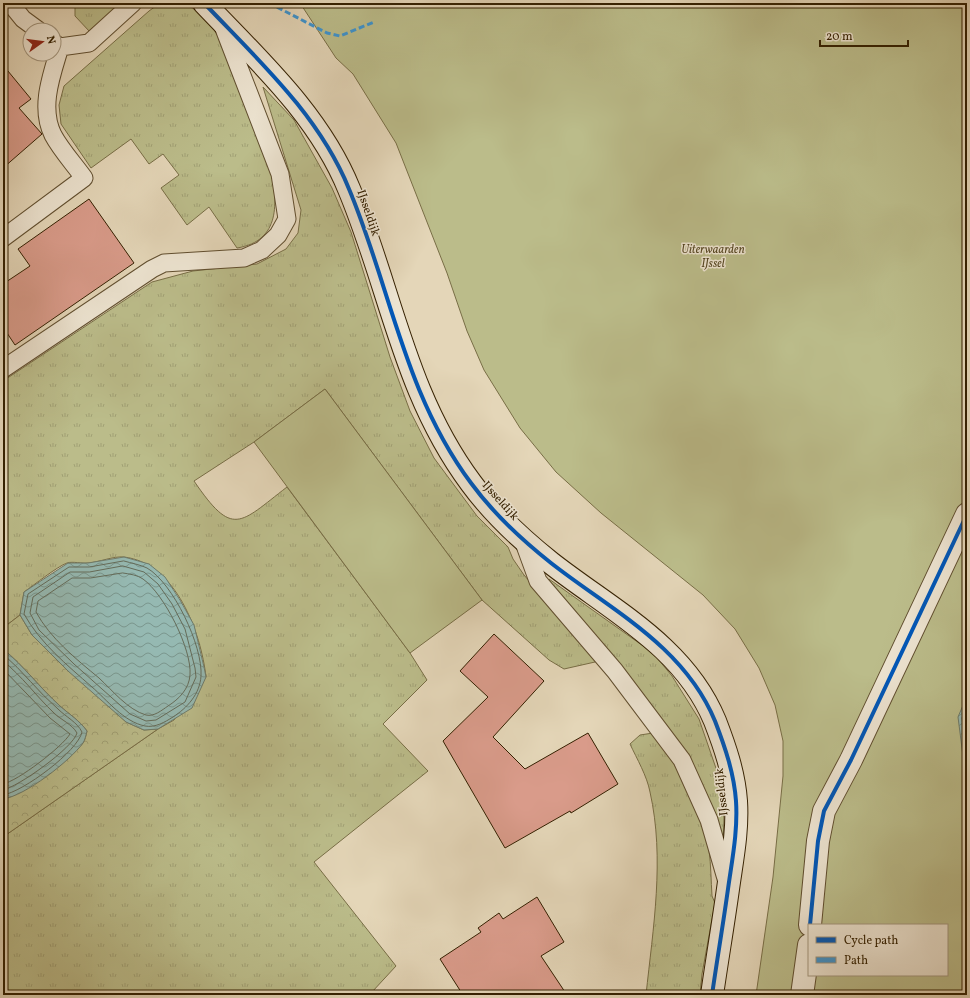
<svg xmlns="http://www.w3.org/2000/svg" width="970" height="998" viewBox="0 0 970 998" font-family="Vollkorn,serif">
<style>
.grass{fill:url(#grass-tufts);stroke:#786e46}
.forest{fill:url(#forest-crowns);stroke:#786e46}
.park{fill:#bbbc8a;stroke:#786e46;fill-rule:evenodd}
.water{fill:url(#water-waves);stroke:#6e7c6b}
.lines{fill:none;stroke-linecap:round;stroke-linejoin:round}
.shore{stroke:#646c5a;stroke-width:1}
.building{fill:#d99b8a;stroke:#342001}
.lane-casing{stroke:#604e2f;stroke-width:19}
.street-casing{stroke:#604e2f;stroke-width:24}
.secondary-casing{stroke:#342001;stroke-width:24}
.lane{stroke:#ede4d1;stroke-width:17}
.street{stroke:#ede4d1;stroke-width:22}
.secondary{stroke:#ede4d1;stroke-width:22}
.quiet{stroke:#3d94d0;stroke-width:3;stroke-dasharray:6 3;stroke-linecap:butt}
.cycleway-casing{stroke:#ede4d1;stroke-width:6}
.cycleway{stroke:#0057b8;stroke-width:4}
.labels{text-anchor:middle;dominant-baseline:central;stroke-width:3;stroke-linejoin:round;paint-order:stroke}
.street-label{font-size:12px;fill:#342001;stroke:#ede4d1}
.park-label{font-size:12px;font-style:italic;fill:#564723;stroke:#ede4d1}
</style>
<defs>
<pattern id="grass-tufts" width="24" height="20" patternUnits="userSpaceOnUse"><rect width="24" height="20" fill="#bbbc8a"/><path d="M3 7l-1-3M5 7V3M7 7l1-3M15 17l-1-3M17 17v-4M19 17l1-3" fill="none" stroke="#a1a175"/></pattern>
<pattern id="forest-crowns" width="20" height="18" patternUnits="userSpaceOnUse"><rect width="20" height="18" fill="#bbbc8a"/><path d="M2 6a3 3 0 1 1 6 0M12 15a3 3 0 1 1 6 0" fill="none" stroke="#a1a175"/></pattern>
<pattern id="water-waves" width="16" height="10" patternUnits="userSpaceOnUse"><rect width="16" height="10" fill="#95b9b2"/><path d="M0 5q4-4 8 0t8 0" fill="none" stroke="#7a968e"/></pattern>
</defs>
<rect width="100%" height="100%" fill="#e4d6b8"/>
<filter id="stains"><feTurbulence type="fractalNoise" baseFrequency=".005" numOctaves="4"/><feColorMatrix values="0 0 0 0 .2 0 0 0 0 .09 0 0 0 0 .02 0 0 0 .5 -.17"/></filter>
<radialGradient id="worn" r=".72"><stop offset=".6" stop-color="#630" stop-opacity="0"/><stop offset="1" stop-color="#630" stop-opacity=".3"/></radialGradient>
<path class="grass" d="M75,3H122L90,32L75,16Z
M160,3C191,1 205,12 219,38L270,167C278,202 281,241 237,248L209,207L187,225L161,188L179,175L163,154L149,164L131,139L91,168L61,124L59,105L64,86L149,11Z
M263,87L294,120L332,188L351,232L390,357L410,411L434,458L477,516L508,547L513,559L524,575L596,659L595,662L564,669L549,660L482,600L325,389L254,442L194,481C233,538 239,524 287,487L410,653L427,680L383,724L428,771L314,862L396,966L372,992L374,995H3V837L158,729L174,720L206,677C201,633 176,563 124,557C113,556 100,562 88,563C82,564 73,561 67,563C58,566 34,585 24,592L20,615L3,628V381L152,282L193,271L257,264L286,249L298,233L301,210Z
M549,579L653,653L672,676L699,719L718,774L724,818L723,848L679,745L654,709L619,665L548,583Z
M653,733C679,768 701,806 709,850C711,865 711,881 712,896L715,903L702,974L700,995H646C653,928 665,859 650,792C647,776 637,759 630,744L640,735Z"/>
<path class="forest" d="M20,615L32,635L126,722L144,730L158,729L3,837V799C22,796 71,759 83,743C85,740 86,735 87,731C79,720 70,715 60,706C40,688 24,666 3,649V628Z"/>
<path class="park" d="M300,3H967V995H756L773,877L783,776V741L775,705L759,668L735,629L703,595L601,513L556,472L520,428L484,370L467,331L447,273L396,143L353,74L336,58ZM809,925H947V975H809Z
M325,389L482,600L410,653L254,442Z"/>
<path class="water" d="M124,557L149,564L165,577L180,600L194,625L204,667L206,677L192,708L158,729L144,730L126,722L68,671L32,635L20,615L24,592L68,563H88Z
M3,649C24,666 40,688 60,706C70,715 79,720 87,731C86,735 85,740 83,743C70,761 25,796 3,799Z
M967,696V768L964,764L958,717Z"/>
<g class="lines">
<path class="shore" d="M124,561C131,563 141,565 147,568C173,583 203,646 201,676C200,694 187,708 173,717C165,722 155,728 145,726C124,722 107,700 92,687C67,665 40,643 24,614L28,594L69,567H89Z
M123,566L144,572L158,584L172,604L185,629L195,668L196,677L185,702L156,720L146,721L130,714L74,664L39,630L30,613L33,597L70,572H89Z
M123,573C129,574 138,575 143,579C164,594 192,649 190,675C189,689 179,699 168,706C162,710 154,717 146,715C128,710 112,690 99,678C76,659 50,638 36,612L38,601L72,578H90Z
M3,654C23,671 38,692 58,709C66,717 77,722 82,732C78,751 23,792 3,795
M3,661C22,676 36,696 54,713C61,720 72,724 77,733C73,748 18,787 3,790
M3,669L50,718L70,734C62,747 18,781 3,784
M967,705L962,718L967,757"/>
</g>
<path class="building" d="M3,65L31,99L19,108L42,134L3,168Z
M89,199L134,263L15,345L3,327V284L30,266L18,249Z
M494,634L544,681L493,737L525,769L588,733L618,784L571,813L570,811L505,848L443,741L488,697L460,671Z
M537,897L564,942L541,956L567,995H463L440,959L481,932L478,928L499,913L503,919Z"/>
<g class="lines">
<defs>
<path id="lane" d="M10,3L23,19L38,30
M54,43L60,47L89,43L133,3
M3,238L84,178C74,164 61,150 53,135C39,107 52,74 60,47
M3,369L152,269L164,263L244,258L262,250L278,235L287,219L280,174L223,26
M523,540L538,581L615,671L682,760L709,820L727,882"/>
<path id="street" d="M810,925L818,841L824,811L851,760L967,514
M802,995L809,945"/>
<path id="secondary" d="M204,3C258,60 319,115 349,189C391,289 404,393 471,483C493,513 522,540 551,563C611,610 684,646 715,721C725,747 734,773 736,801C738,831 732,860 728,889C723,925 717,960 712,995"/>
</defs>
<use href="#lane" class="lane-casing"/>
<use href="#street" class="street-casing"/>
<use href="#secondary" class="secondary-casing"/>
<use href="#lane" class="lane"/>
<use href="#street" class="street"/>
<use href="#secondary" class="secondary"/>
<path class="quiet" d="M269,3L327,33L340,36L374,22"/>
<defs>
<path id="cycleway" d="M204,3C258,60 319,115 349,189C391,289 404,393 471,483C493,513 522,540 551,563C611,610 684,646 715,721C725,747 734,773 736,801C738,831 732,860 728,889C723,925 717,960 712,995
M810,925L818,841L824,811L851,760L967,514"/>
</defs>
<use href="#cycleway" class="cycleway-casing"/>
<use href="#cycleway" class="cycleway"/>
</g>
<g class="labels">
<g class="street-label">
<text transform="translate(368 213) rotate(71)">IJsseldijk</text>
<text transform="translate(500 501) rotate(48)">IJsseldijk</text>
<text transform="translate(722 792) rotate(-96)">IJsseldijk</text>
</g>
<g class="park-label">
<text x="713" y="250">Uiterwaarden<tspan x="713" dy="14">IJssel</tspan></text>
</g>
</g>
<rect width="970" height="998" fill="none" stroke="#e4d6b8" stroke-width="16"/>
<rect x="4" y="4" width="962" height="990" fill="none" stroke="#342001" stroke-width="2"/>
<rect x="8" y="8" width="954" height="982" fill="none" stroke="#342001"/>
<rect x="808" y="924" width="140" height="52" fill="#ede4d1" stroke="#a3967e"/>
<rect x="816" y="937" width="20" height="6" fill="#0057b8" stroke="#a3967e"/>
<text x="844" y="944" font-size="12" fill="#342001">Cycle path</text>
<rect x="816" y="957" width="20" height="6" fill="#3d94d0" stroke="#a3967e"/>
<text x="844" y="964" font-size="12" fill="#342001">Path</text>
<g transform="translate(42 42) rotate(76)"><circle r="19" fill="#ede4d1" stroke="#a3967e"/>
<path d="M0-3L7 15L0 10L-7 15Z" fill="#8f2418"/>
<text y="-6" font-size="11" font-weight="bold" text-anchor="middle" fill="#342001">N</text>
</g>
<path d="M820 40v6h88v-6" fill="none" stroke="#342001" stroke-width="2"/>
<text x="826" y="40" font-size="12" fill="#342001" stroke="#ede4d1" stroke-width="3" paint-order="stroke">20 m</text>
<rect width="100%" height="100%" filter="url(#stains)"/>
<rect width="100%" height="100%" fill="url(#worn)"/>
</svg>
